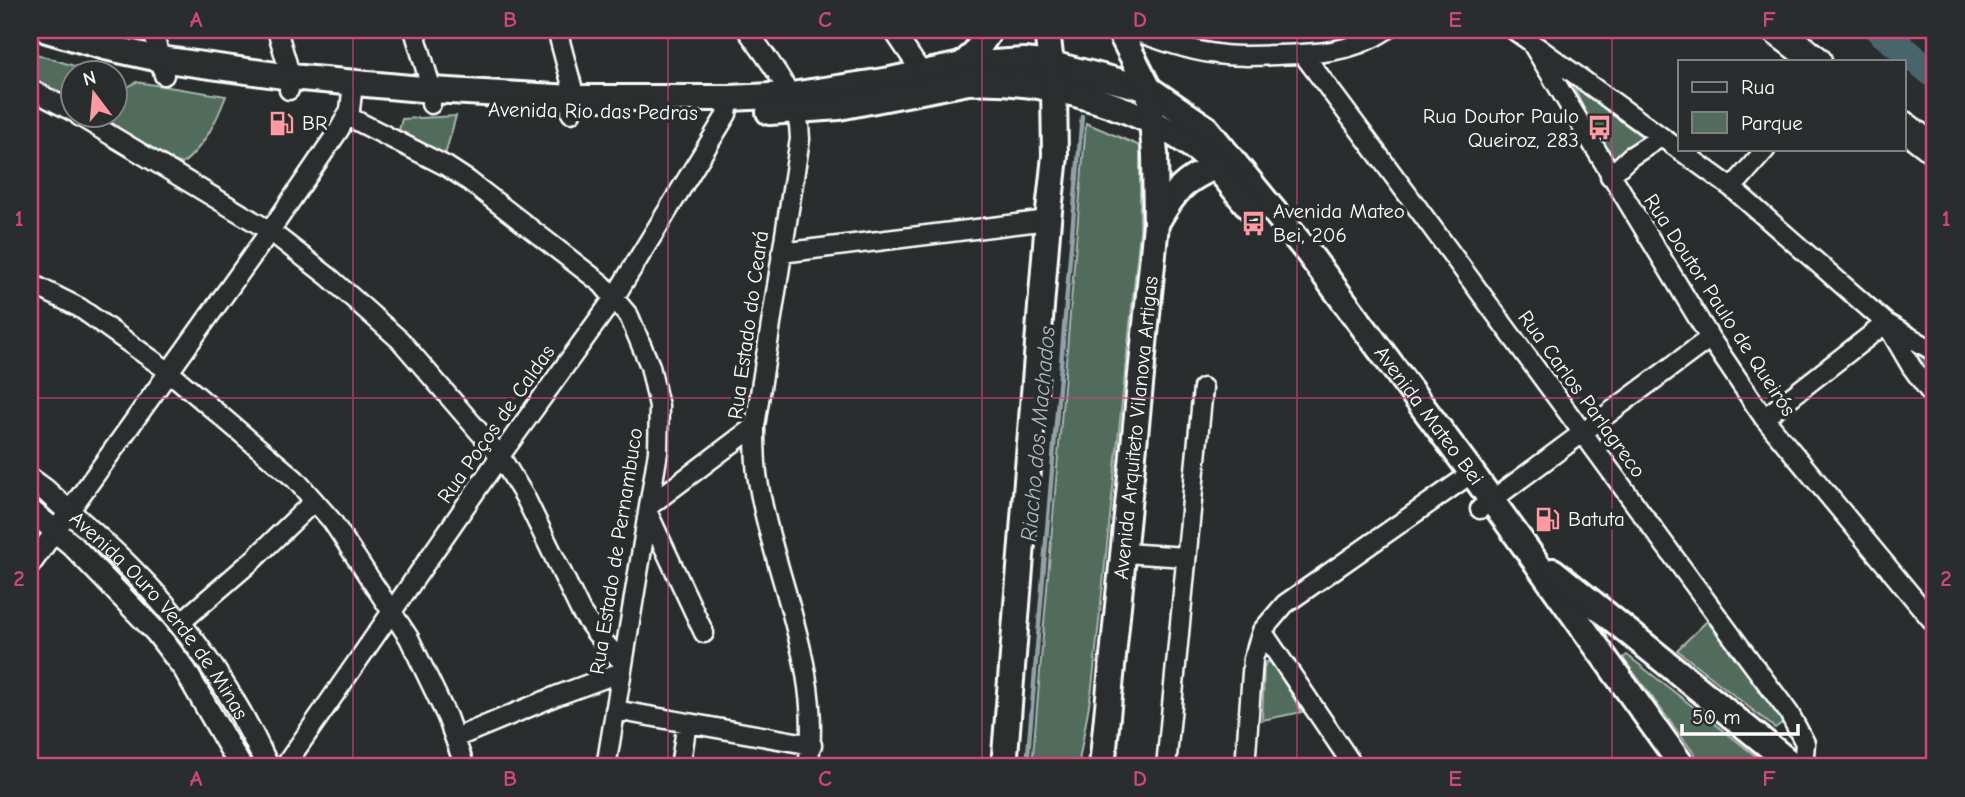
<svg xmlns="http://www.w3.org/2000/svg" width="1965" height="797" viewBox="0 0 1965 797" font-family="'Comic Neue',sans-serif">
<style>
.green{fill:#516c5c;stroke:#a8b6ae;stroke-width:2}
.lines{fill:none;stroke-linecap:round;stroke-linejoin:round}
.stream{stroke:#91a3a7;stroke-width:4.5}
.river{stroke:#48656c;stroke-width:28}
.minor-casing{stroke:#fff;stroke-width:23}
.tertiary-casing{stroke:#fff;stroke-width:26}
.secondary-casing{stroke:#fff;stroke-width:30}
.trunk-casing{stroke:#fff;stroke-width:33}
.minor{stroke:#2a2d2e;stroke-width:18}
.tertiary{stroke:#2a2d2e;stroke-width:21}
.secondary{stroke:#2a2d2e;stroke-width:24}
.trunk{stroke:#2a2d2e;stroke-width:28}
.grid{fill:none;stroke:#ce467c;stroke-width:2;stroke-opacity:0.55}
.labels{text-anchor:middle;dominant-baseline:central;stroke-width:7;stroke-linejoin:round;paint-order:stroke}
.street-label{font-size:21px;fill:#fff;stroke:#2a2d2e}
.poi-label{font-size:21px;fill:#fff;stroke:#2a2d2e;text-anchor:start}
.water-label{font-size:23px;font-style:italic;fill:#adbabd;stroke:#2a2d2e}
.neatline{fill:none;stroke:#ce467c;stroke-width:2.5}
.grid-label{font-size:23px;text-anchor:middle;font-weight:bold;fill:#ce467c}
</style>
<rect width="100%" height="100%" fill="#2a2d2e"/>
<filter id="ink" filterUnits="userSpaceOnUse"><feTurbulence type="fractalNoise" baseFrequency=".0143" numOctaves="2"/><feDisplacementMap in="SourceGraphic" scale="14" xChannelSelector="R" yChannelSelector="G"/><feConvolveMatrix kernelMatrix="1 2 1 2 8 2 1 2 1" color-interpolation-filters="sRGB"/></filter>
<g filter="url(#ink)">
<path class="green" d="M30,52L96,73L74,74L73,106L30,86Z
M136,82L226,96C216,122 204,147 182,164C155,154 129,138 107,118L109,116H116C116,98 120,91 136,82Z
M1573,86L1644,138L1611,166Z
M456,116L445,155L399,130L402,119Z
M1086,123L1140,146V230L1092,688L1078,767H1032Z
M1909,346L1935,365V381Z
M1707,621L1781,718L1782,723L1775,728L1677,650Z
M1627,655L1770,767H1704L1623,658Z
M1266,662H1272L1302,712L1262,720L1264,668Z"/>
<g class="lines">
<path class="stream" d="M1028,755L1082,116"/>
<path class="river" d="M1879,30L1935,75"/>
<defs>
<path id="minor" d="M153,30L164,75
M277,30L291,77L289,90
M414,30L432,90L431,104
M557,30L572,86L571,113
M747,30C770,63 800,96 800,139L755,426C755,442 755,458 757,474C771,572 824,667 808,767
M893,30L922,73L926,83
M1132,30C1158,39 1184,49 1210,53C1232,57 1254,56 1276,55C1315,54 1352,53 1386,30
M1514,30L1531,42L1710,338L1764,418L1935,624
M1536,46L1732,188L1886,323L1935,352
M1303,54C1467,272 1626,494 1789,713L1805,743L1803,767
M30,89L74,112
M79,116L270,231L329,277L400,340L500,456L525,497L581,612L596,633L623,663
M347,116L446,166L469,181L602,284L629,316L650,366L659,406L658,452L606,767
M1610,176L1630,157L1661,137
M1732,188L1766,149
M781,253L1048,220
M30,283L80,308L168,371L295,479L332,521L409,638L447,717L465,767
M1764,418L1886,323L1911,366L1935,399
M649,506L755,426
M1480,509L1710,338
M648,513L704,633
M1124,553L1186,557
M30,566L270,231L339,130L350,110L353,84
M179,624L253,560L314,501
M1262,631L1354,767
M615,710L812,745
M455,738L556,696L621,672
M284,767L500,456L614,298L727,114L730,98
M680,767L687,723
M1166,767L1203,388
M1245,767L1253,659L1262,631L1285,604L1472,473"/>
<g id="tertiary">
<path id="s1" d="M30,479L45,490C73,516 102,540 128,566C187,624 234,693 268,767"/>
<path d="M30,510L72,545L156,632L185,670L241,767"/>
</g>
<g id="secondary">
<path id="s2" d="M47,30L105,47L160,59L291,77L432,90L572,98H730L791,95L890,80L962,65L1024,61L1051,64L1149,89L1206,128L1309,254L1472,473L1683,767"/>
<path d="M962,65L974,54L990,30"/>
<path d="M769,112L839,107L968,82C1045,78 1149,107 1208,159C1224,174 1236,192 1250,208"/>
<path d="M1158,220C1175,191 1184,180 1215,167"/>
<path d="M1553,571L1795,767"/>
<path d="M1004,767L1048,220L1055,156L1054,90L1047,30"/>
<path id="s3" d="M1102,767L1156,224L1155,154L1149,89L1119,30"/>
</g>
<path id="trunk" d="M1776,30L1817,61
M1904,126L1935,150"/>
</defs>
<use href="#minor" class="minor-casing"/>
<use href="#tertiary" class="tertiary-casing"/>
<use href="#secondary" class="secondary-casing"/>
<use href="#trunk" class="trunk-casing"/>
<use href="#minor" class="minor"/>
<use href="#tertiary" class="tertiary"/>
<use href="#secondary" class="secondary"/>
<use href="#trunk" class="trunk"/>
</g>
</g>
<path class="grid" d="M353,30V767M668,30V767M982,30V767M1297,30V767M1612,30V767M30,398H1935"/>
<defs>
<symbol id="fuel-bare" viewBox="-9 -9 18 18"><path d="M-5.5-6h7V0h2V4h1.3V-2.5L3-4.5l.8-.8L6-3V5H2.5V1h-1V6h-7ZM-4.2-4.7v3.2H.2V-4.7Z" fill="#ff9aa2" stroke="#2a2d2e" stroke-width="2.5" paint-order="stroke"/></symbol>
<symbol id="bus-bare" viewBox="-9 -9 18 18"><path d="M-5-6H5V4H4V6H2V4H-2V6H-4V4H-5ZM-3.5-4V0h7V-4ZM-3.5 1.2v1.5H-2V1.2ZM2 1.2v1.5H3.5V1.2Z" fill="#ff9aa2" stroke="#2a2d2e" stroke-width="2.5" paint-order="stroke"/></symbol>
</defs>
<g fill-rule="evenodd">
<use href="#fuel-bare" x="264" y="106" width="35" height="35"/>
<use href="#bus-bare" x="1582" y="110" width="35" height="35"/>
<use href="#bus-bare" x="1236" y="206" width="35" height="35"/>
<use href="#fuel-bare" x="1530" y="502" width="35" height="35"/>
</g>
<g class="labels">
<g class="street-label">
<text transform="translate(593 111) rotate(1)">Avenida Rio das Pedras</text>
<text transform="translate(1720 305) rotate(57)">Rua Doutor Paulo de Queirós</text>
<text transform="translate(748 325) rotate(-82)">Rua Estado do Ceará</text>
<text transform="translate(1582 394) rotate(54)">Rua Carlos Parlagreco</text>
<text stroke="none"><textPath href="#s2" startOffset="1547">Avenida Mateo Bei</textPath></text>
<text transform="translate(496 424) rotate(-55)">Rua Poços de Caldas</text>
<text stroke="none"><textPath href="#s3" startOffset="341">Avenida Arquiteto Vilanova Artigas</textPath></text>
<text transform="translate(616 551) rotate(-81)">Rua Estado de Pernambuco</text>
<text stroke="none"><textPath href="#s1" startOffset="189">Avenida Ouro Verde de Minas</textPath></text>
</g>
<g class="poi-label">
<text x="1579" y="116" text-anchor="end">Rua Doutor Paulo<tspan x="1579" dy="24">Queiroz, 283</tspan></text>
<text x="302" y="123">BR</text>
<text x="1273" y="211">Avenida Mateo<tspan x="1273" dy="24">Bei, 206</tspan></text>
<text x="1568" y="519">Batuta</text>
</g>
<g class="water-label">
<text transform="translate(1038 434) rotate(-85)">Riacho dos Machados</text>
</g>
</g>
<rect width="1965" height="797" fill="none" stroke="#2a2d2e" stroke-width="77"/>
<rect x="1678" y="60" width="228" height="91" fill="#2a2d2e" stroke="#7f8182" stroke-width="2"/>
<rect x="1692" y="82" width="35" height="10" fill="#2a2d2e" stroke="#7f8182" stroke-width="2"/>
<text x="1741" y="94" font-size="21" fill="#ffffff">Rua</text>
<rect x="1692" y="112" width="35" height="21" fill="#516c5c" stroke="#7f8182" stroke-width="2"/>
<text x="1741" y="130" font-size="21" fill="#ffffff">Parque</text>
<g transform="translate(94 94) rotate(344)"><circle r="33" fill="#2a2d2e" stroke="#7f8182" stroke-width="2"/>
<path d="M0-5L12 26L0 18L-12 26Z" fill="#ff9aa2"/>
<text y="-10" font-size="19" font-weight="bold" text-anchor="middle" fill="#ffffff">N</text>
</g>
<path d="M1682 724v10h116v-10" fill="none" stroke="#ffffff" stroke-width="3.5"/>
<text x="1692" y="724" font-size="21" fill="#ffffff" stroke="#2a2d2e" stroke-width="5" paint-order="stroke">50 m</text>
<rect x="38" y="38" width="1888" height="720" class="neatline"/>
<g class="grid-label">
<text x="196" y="27">A</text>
<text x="510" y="27">B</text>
<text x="825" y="27">C</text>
<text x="1140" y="27">D</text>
<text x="1455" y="27">E</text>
<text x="1769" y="27">F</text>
<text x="19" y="226">1</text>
<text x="1946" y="226">1</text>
<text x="19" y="586">2</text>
<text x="1946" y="586">2</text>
<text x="196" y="786">A</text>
<text x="510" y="786">B</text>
<text x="825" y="786">C</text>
<text x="1140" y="786">D</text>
<text x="1455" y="786">E</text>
<text x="1769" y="786">F</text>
</g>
</svg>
